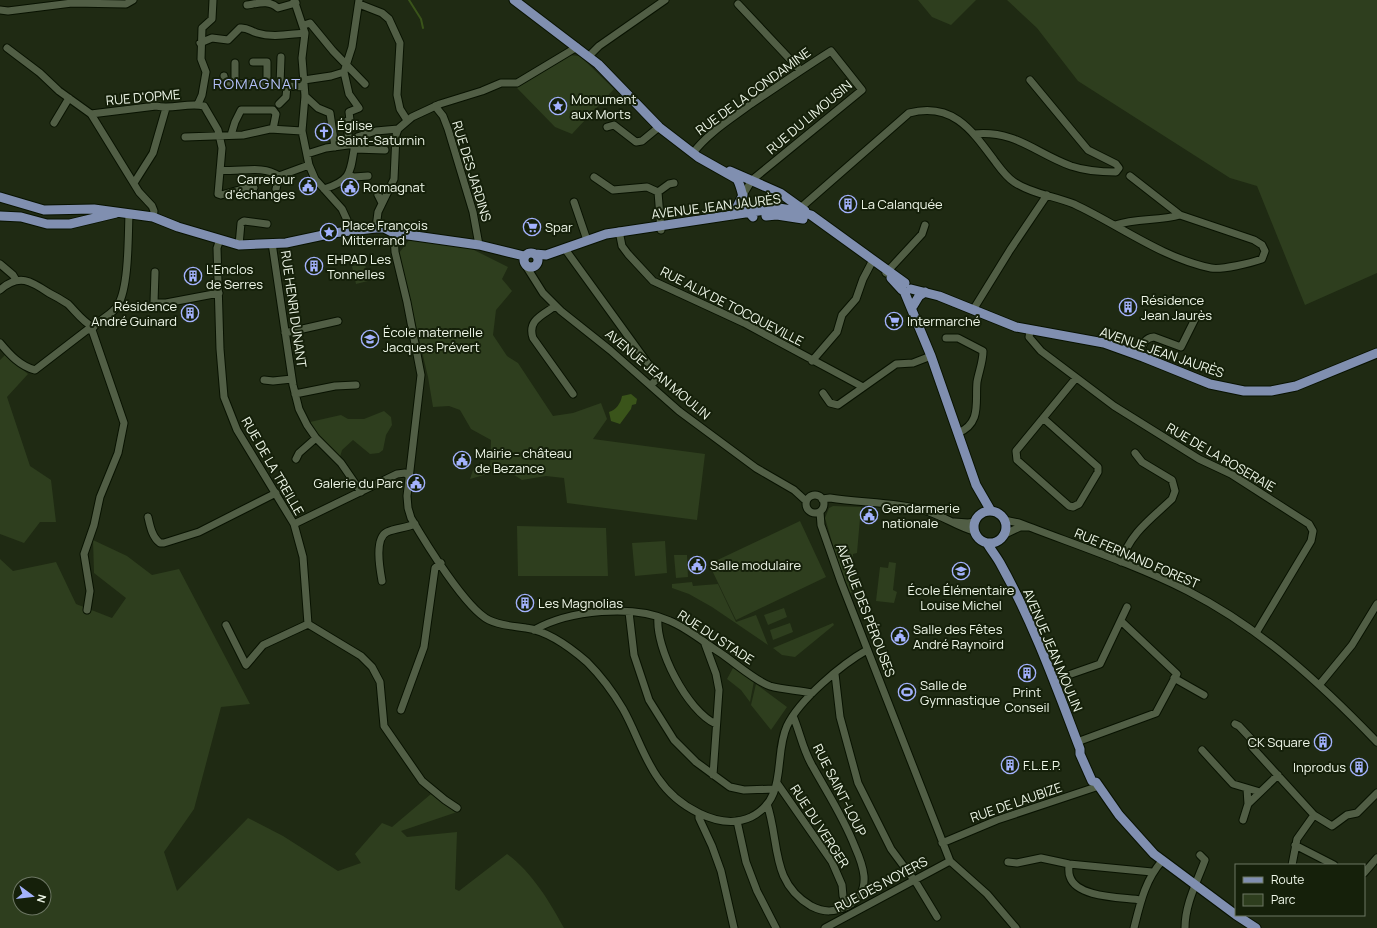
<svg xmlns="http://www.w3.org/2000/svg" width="1377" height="928" viewBox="0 0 1377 928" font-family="Manrope,sans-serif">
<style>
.green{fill:#2e3e1e;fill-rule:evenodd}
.water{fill:#3a541a}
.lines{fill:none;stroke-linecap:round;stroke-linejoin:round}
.stream{stroke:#3a541a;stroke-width:2}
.minor-casing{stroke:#081201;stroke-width:9}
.major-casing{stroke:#081201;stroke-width:11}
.minor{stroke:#515e45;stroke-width:7}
.major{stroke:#808fb0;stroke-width:9}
.labels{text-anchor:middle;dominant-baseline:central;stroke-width:4;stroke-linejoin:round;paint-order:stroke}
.street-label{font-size:13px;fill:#eef6e8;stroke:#15200a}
.poi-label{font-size:13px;fill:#eef6e8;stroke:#15200a;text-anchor:start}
.quarter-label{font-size:15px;letter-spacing:1px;fill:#b1bef6;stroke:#15200a}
</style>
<rect width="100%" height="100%" fill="#1f2a13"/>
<path class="green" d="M918,0H976L951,25L932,17Z
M1007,0H1377V273L1305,305L1257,186L1230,178L1078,81L1037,28Z
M569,55L580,56L614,89L572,134L555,127L517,88L537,72Z
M410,239L468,247L508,267L502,279L512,291L496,310L493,335L507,356L518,363L553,416L573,413L601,403L607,419L593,439L705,454L697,520L567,503L564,478L546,476L522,480L505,469L470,479L474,467L490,468L491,440L471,429L460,410L449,406L433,407L428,377L399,253Z
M365,264L368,281L356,284L352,266Z
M5,355L28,374L7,397L30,466L51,480L56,522H40L24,543L0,534V360Z
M384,411L391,417L392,425L386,435L383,450L379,453L370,454L353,440L342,450L340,457L319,436L310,422L341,415L348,419H364Z
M833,506L861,507L857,553L853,554L854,591L850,593L836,556L825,518L829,508Z
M800,521L826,577L736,620L709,564Z
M517,526L606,528L608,576H518Z
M93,540L127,556L152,575L179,569L250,704L221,707L194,809L164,852L177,891L248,818L283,836L338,871L361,863L355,854L382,823L392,827L431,794L457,812L401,831L407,837L457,832L455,889L459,891L507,854C531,871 550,902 564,928H0V559L13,571L56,562L76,604L112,618L126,598L94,573ZM20,884H44V908H20Z
M665,541L667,573L635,576L632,543Z
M674,555H687L688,577L676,578Z
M889,562L896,563L893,590L897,592L894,603L876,601L880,567L888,568Z
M692,582L693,586L718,584L736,622L756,615L768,645L712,607L689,594L672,588V584Z
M784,608L787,617L768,625L764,615Z
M790,623L793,632L773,640L770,630Z
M833,623L834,625L795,657L782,655L773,648Z
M733,668L754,681L750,702L741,690L727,679Z
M756,684L787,707L771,730L751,705Z"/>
<path class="water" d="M631,394L637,399L636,404L632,405L631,409L620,424L611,421L609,412C616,410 621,403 622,396Z"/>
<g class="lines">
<path class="stream" d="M409,0L421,19L423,28"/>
<defs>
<path id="minor" d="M294,0L305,33L302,58L305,96L302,131L309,165L315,179L342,209L352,231
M359,4L382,13L389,19L400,43L397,95L400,109L407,120
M738,4L800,70
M247,5C260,3 269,0 278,8L296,3
M0,10L8,11L72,3L126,4L133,0
M304,25L310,23L333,51L365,84
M200,43L212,38L228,40L240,28C247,27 250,31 257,33C273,38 290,34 305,33
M7,48L40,73L59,91L91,114L139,192L152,206L154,211L153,217
M589,56L599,46L665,0
M253,62H267V85
M344,72L349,94L359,108L349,112L350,120L347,121L349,145
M224,76L225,82L304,87
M304,80L331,76L344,72L352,47L359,0
M235,84V63
M280,85L281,57
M305,96L318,108L330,113L335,147
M198,104L202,95L206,72L201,59L202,28L212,19L213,0
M279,104L286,97L287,86
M435,106L443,116L448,129L473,212L479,245
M91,114L156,106C172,110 188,102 204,106L218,130L222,148L218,194L221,195L250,187L254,188
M54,123L69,98
M607,127L614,125L636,142L642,141L659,127
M974,134C1016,130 1035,153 1071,166C1086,171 1101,172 1116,172L1119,168L1116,164L1088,150L1030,80
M231,135L235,122L241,110H273L276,114L273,129
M185,137L243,135L270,129L302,131
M354,149L385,150
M693,153C708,133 731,119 751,104C778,86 804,68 831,51L862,90L752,180L743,195
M307,154L326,148L355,144L357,137L376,131L398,129
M220,170C240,173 261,164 279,176
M348,175L354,177L368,176
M279,176L309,165
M1130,176L1180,215
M594,177L613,190L647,187L658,192L661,230
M134,183L153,153L166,108
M276,189L279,176
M324,189C353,180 350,171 355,144
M658,192L669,184L674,183
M378,195L382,203
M574,202L587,240
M797,211L909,113C952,102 971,129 994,160C1000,168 1006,177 1014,182C1032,194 1055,196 1074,204C1119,225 1162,258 1211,268C1222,270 1251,263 1262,259L1265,251L1262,245L1254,240L1180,215C1159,221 1137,218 1115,225
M376,228L378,212L394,179L396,135L398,129L412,117L440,104L482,91L501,83H517L577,47
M619,231L622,246L628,254L653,281L744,323L863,387
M394,233L395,252L407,302L421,375L407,496L408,508L411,518C425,542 466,609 489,620C501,626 514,626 526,628C548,631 571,648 587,662C601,676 613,692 623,709C636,732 643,757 658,778C676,805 719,832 751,817C789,798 773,756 787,726C799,700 842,664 867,650
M220,239L217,248L220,349L224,397L237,430L294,524L303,557L308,624L361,656L372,667L380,682L384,726L422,781L445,800L457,808
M272,243L293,385L299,409L307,425L316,438L341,463L361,492
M239,245L241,223L244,221L267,224
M565,249L654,372L656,380L651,385
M0,264L13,275L16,280
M526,266L543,293L561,311L610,350L679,411L756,468L794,490L806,501
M155,272L154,303H166L219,293
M886,273L922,234L925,225
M0,290C19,273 31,281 49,293C55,296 62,300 68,304C76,312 83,322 93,327
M555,306C543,315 527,320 533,338L573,394
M973,310L1010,250L1047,195
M1030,331L1029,337L1041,351L1114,406L1199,459L1231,474L1309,524L1313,531L1311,541L1256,633
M285,333L338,321
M946,338H958L983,351C983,362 979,371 977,382C975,402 982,423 958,433
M0,343C10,355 20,366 35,370L87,330H92
M1139,356C1143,346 1143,338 1154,337L1181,347L1195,319
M812,361L837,332L842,315L856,299L863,279L873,260
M264,380L273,381L292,379
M823,393L830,403L838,405L896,364L913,363L931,356
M295,394L335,386L356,385
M1043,418L1098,467V472L1079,504L1073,507L1069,506L1017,460L1016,451L1076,378
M296,459L299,453L316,438
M806 504a9 9 0 1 1 18 0a9 9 0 1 1-18 0Z
M822,499L830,498C861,503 893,502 923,510C942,515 956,526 974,531
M820,512L821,525L841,582L950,861L987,894L1016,928
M148,517C150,526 152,537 160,543H164L199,532L276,493
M1004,520L1019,523C1076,545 1134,564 1188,591C1262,629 1320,683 1377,742
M954,522L968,523L975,522
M294,524L397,474L405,473L409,476
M1003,535L1020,527H1028
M1121,562C1130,533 1151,519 1172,499L1175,491L1172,480L1142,462L1135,453
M382,581C380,570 374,538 387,532C396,528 406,528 415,524
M87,610L90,591L84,554L94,525L100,497L118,453L124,423L92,330C96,320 112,316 118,305C129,286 128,237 129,214
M629,612L634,655L649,700L674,740L696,762L730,787L744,790L775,789
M658,617C655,648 687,711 716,724
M226,625L246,665L263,645L308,624
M534,630C569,610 633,604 670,621C687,628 704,642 719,652C733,661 755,681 770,686C783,690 799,690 812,693
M705,644L716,674L719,690L713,775
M835,674L840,717L858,783L891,849L917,884L937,917
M1174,678L1204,695
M1054,680L1100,664L1127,607
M1320,684L1352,645L1377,604
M401,710L424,647L435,568L441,563
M1235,724L1239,726L1254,742L1252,747L1314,815
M1077,742L1156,713L1177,674L1121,621
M1202,750L1233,784L1260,792
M777,783L832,862L842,885L843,896L849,905
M1247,789L1248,804
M767,804C780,842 770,882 811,906C825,913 834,912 848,906C859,900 865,889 864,876C863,866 859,856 855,847C844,818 828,794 813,767C803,751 800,732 793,716
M699,813V818L712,846L721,871L734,928
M1243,820L1248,804L1278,775
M737,821L746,862L757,891L776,928
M942,843L997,820L1099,786
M1295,845L1334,865
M1008,862L1017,863L1041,858L1069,864L1152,872
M1069,864C1069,868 1068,873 1070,877C1077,898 1122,897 1141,900
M1292,865L1297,839L1314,815L1332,826L1347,815L1357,813L1377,793
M1364,873L1377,858
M825,928L950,861
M1134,928C1140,904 1145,880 1162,861
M1185,928C1185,904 1197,882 1205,860L1200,855"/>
<path id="major" d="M514,0L598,64L659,127L698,157L737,179C744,191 742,207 753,217
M730,171L780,193L805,211
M0,197L44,210L94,209L153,217L178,227L239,245L286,243L333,233L376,228H384L394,233L479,245L524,256
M733,215L743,195
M0,216L21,217L47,224H70L116,213
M766,216L777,215L803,219
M524 260a7 7 0 1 1 14 0a7 7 0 1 1-14 0Z
M535,254L546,255L606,234L779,208L797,211L811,215L905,283
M891,278L902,290
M911,289L939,296L1016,327L1104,343L1143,357L1210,384L1244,391H1271L1296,386L1377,353
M904,291L931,356L976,485L991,511
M913,306L919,296L925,292
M974 527a16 16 0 1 1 32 0a16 16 0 1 1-32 0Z
M987,543C991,550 996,556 1000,563C1033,622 1056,686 1080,749V754L1092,781L1096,782L1119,815L1154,854L1236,915
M1236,915L1256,928"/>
</defs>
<use href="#minor" class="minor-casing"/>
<use href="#major" class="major-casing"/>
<use href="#minor" class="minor"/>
<use href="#major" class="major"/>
</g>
<defs>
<symbol id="sight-ring" viewBox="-11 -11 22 22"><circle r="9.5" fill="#15200a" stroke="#a3b2fd" stroke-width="1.5"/><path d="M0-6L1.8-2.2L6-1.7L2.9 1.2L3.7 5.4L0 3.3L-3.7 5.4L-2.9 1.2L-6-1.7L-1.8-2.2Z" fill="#a3b2fd"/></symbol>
<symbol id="church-ring" viewBox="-11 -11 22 22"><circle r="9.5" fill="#15200a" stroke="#a3b2fd" stroke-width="1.5"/><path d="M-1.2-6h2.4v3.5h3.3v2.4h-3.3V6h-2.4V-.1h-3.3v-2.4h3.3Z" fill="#a3b2fd"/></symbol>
<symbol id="civic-ring" viewBox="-11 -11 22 22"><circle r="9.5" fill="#15200a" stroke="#a3b2fd" stroke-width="1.5"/><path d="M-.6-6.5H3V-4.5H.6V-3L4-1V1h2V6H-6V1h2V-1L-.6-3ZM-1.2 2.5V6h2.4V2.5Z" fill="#a3b2fd"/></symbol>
<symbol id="building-ring" viewBox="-11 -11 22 22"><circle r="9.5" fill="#15200a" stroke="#a3b2fd" stroke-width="1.5"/><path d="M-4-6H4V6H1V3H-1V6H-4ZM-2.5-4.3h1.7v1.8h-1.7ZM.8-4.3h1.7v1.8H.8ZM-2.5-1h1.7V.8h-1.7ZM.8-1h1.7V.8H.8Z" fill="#a3b2fd"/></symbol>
<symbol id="supermarket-ring" viewBox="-11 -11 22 22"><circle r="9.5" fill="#15200a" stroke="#a3b2fd" stroke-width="1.5"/><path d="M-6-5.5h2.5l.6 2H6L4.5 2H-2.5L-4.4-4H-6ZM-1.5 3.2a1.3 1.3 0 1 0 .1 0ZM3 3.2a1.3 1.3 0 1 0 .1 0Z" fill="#a3b2fd"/></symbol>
<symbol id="school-ring" viewBox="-11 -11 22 22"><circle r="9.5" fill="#15200a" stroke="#a3b2fd" stroke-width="1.5"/><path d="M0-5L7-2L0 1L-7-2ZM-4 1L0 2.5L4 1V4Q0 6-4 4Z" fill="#a3b2fd"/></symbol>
<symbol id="stadium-ring" viewBox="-11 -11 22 22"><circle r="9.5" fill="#15200a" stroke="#a3b2fd" stroke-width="1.5"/><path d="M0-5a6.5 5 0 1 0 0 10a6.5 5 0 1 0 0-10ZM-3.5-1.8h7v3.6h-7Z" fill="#a3b2fd"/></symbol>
</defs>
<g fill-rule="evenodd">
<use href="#sight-ring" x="548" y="96" width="20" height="20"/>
<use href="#church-ring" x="314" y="122" width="20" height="20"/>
<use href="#civic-ring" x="298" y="176" width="20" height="20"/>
<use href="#civic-ring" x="340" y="177" width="20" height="20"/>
<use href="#building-ring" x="838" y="194" width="20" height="20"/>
<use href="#supermarket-ring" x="522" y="217" width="20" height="20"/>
<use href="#sight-ring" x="319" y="222" width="20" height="20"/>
<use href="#building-ring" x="304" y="256" width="20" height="20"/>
<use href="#building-ring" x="183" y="266" width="20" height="20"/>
<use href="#building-ring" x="1118" y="297" width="20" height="20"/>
<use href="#building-ring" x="180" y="303" width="20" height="20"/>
<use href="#supermarket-ring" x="884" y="311" width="20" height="20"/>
<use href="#school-ring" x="360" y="329" width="20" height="20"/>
<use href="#civic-ring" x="452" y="450" width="20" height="20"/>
<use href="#civic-ring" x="406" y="473" width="20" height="20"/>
<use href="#civic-ring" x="859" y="505" width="20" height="20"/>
<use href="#civic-ring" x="687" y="555" width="20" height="20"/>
<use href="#school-ring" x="951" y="561" width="20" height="20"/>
<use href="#building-ring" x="515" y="593" width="20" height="20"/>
<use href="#civic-ring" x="890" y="626" width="20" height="20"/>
<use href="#building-ring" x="1017" y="663" width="20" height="20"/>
<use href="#stadium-ring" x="897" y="682" width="20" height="20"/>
<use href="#building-ring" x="1313" y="732" width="20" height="20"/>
<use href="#building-ring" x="1000" y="755" width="20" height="20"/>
<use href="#building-ring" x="1349" y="757" width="20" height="20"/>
</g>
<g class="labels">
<g class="street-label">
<text transform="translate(753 91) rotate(-36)">RUE DE LA CONDAMINE</text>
<text transform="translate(143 97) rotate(-5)">RUE D'OPME</text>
<text transform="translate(809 117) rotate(-40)">RUE DU LIMOUSIN</text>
<text transform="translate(472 171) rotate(73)">RUE DES JARDINS</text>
<text transform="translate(716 206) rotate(-7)">AVENUE JEAN JAURÈS</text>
<text transform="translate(732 306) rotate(27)">RUE ALIX DE TOCQUEVILLE</text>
<text transform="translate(294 309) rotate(82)">RUE HENRI DUNANT</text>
<text transform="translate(1162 352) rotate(19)">AVENUE JEAN JAURÈS</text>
<text transform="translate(658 374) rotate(40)">AVENUE JEAN MOULIN</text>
<text transform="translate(1221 457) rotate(30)">RUE DE LA ROSERAIE</text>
<text transform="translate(273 466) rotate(60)">RUE DE LA TREILLE</text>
<text transform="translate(1137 558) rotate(23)">RUE FERNAND FOREST</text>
<text transform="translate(866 610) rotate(69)">AVENUE DES PÉROUSES</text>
<text transform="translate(716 637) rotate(33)">RUE DU STADE</text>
<text transform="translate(1053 650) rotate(67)">AVENUE JEAN MOULIN</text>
<text transform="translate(840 790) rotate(63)">RUE SAINT-LOUP</text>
<text transform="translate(1016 802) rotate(-19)">RUE DE LAUBIZE</text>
<text transform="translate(820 826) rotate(57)">RUE DU VERGER</text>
<text transform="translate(881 884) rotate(-28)">RUE DES NOYERS</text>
</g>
<g class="poi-label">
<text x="571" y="99">Monument<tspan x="571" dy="15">aux Morts</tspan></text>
<text x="337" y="125">Église<tspan x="337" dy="15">Saint-Saturnin</tspan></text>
<text x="295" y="179" text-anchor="end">Carrefour<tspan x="295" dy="15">d'échanges</tspan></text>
<text x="363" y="187">Romagnat</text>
<text x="861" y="204">La Calanquée</text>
<text x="342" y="225">Place François<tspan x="342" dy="15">Mitterrand</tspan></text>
<text x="545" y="227">Spar</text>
<text x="327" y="259">EHPAD Les<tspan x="327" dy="15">Tonnelles</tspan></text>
<text x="206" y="269">L'Enclos<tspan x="206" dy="15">de Serres</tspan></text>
<text x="1141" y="300">Résidence<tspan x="1141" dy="15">Jean Jaurès</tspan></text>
<text x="177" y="306" text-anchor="end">Résidence<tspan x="177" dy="15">André Guinard</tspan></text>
<text x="907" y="321">Intermarché</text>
<text x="383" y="332">École maternelle<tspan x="383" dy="15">Jacques Prévert</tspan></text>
<text x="475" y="453">Mairie - château<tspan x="475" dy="15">de Bezance</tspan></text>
<text x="403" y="483" text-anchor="end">Galerie du Parc</text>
<text x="882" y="508">Gendarmerie<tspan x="882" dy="15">nationale</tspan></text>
<text x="710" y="565">Salle modulaire</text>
<text x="961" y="590" text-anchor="middle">École Élémentaire<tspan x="961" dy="15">Louise Michel</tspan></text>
<text x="538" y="603">Les Magnolias</text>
<text x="913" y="629">Salle des Fêtes<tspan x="913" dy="15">André Raynoird</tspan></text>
<text x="920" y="685">Salle de<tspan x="920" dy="15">Gymnastique</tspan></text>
<text x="1027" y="692" text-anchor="middle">Print<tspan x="1027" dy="15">Conseil</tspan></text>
<text x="1310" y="742" text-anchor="end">CK Square</text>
<text x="1023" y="765">F.L.E.P.</text>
<text x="1346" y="767" text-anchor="end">Inprodus</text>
</g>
<g class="quarter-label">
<text x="257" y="83">ROMAGNAT</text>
</g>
</g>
<rect x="1235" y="864" width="130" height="52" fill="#15200a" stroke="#6c7663"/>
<rect x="1243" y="877" width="20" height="6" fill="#808fb0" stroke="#6c7663"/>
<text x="1271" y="884" font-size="12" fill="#eef6e8">Route</text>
<rect x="1243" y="894" width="20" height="12" fill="#2e3e1e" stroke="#6c7663"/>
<text x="1271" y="904" font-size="12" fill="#eef6e8">Parc</text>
<g transform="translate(32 896) rotate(105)"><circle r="19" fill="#15200a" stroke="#6c7663"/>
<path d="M0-3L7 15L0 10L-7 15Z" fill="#a3b2fd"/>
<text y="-6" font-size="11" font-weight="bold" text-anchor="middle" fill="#eef6e8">N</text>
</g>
</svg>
